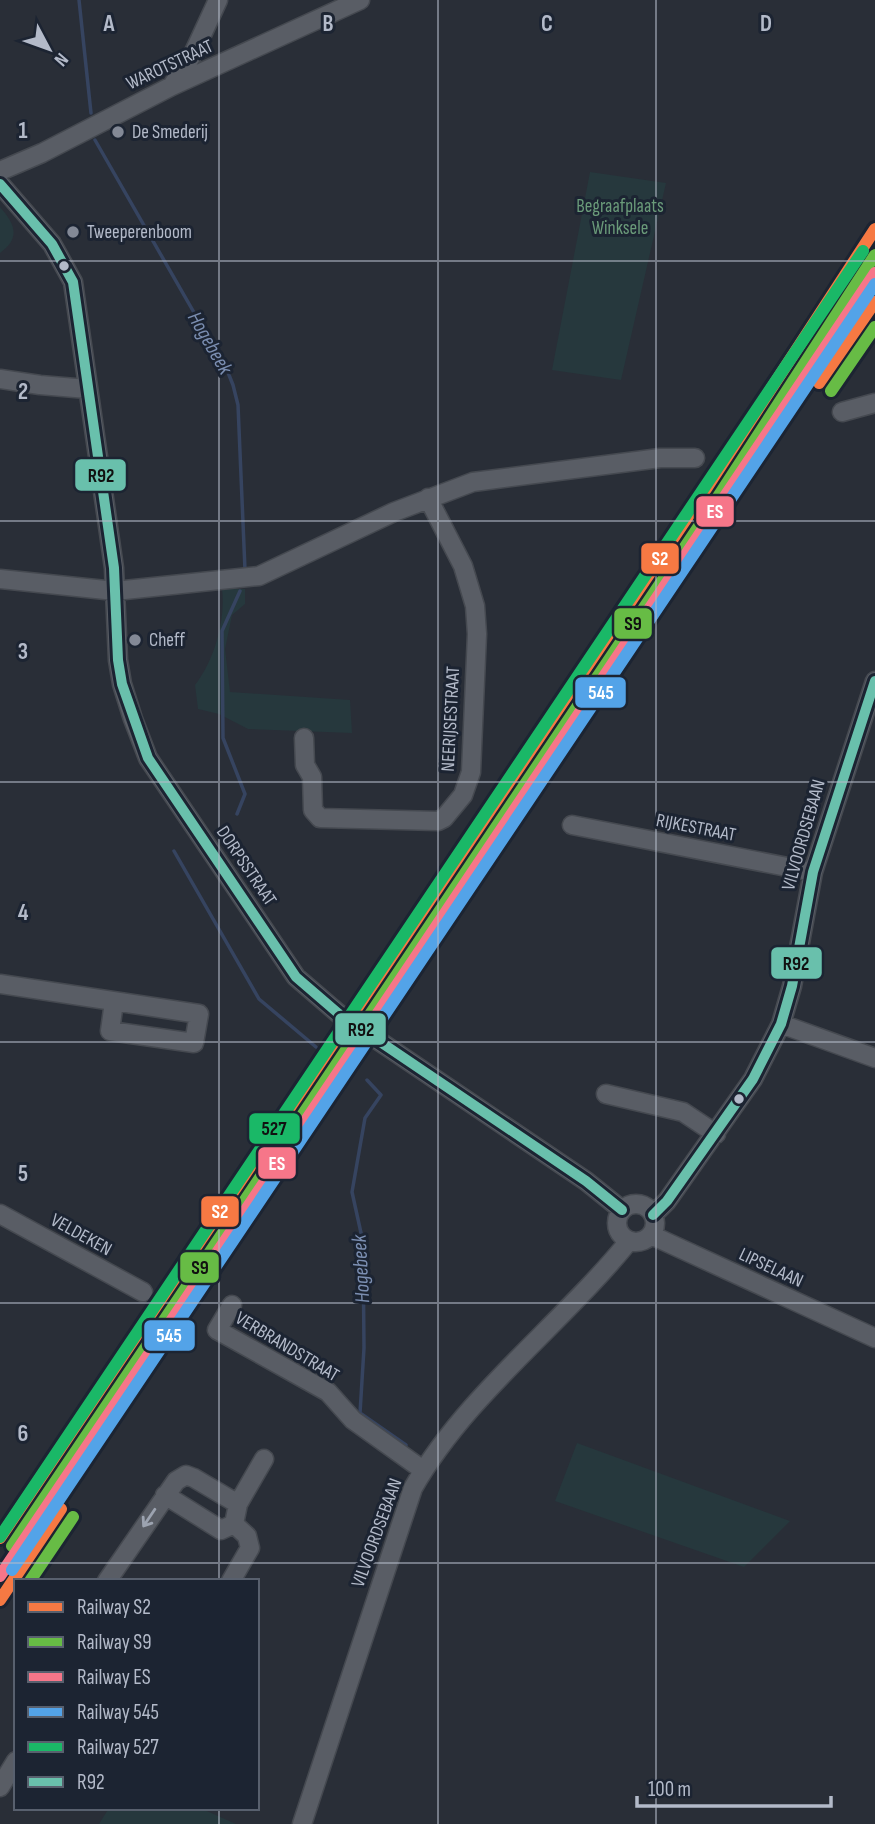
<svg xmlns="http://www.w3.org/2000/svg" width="875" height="1824" viewBox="0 0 875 1824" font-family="'Sofia Sans Condensed',sans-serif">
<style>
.green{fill:#26383d}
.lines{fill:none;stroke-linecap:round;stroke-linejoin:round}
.stream{stroke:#364460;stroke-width:3.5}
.minor-casing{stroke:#454950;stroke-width:21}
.minor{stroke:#595d65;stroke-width:18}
.bus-1-casing{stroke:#1c2432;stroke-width:16}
.bus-1{stroke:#69c0ac;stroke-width:10}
.rail-1-casing{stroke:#1c2432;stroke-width:18}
.rail-2-casing{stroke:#1c2432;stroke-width:18}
.rail-3-casing{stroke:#1c2432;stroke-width:18}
.rail-4-casing{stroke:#1c2432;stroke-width:18}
.rail-5-casing{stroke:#1c2432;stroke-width:18}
.rail-1{stroke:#f67943;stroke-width:12}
.rail-2{stroke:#67bc45;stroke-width:12}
.rail-3{stroke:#f67689;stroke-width:12}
.rail-4{stroke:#53a3e8;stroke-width:12}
.rail-5{stroke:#1ab867;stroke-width:12}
.oneway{stroke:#9ca3b0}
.grid{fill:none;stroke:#b3bac9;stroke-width:2;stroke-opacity:0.55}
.poi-dot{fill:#838996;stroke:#1c2432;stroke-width:2.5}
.bus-dot{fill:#b3bac9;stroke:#1c2432;stroke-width:2.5}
.labels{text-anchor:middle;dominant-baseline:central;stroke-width:6;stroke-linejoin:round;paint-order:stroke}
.street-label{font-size:19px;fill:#b3bac9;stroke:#1c2432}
.poi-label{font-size:19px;fill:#b3bac9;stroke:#1c2432;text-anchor:start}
.park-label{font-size:19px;fill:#6a9a79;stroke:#1c2432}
.water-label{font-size:21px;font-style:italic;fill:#7b8eb1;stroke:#1c2432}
.grid-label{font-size:23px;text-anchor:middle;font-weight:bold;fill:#b3bac9;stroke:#1c2432;stroke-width:6;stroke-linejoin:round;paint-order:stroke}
.line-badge{stroke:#1c2432;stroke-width:2.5}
.badge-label{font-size:19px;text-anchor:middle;font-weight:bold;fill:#fff}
.pale-badge-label{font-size:19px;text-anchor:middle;font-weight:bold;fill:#111}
</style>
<rect width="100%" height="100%" fill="#292e37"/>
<path class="green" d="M590,172L666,183L621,380L552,370Z
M0,207C15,224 21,238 0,253Z
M222,589H245V604L232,615L225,649L230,692L350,700L352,733L248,729L219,714L198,709L195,685C214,661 226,620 222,589Z
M577,1443L790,1521L744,1567L555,1501Z
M109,1808H200L236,1824H99Z"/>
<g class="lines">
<path class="stream" d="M79,0L91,113
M95,140L227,370L233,385L238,405L245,570
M237,814L245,794L223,738L222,631L240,591
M174,851L259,999L316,1047
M367,1080L381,1095L365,1118L352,1192L363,1242L364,1348L360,1413L406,1445"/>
<defs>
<path id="minor" d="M172,86L194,52L218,0
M0,171L42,153L172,86L360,0
M0,184L52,244L73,282L114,568L118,660L122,684L133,719L148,758L296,977L339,1014L586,1181L622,1210
M0,379L40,385L87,389
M842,412L875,403
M0,579L115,591L259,576L394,512L473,482L660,458H695
M304,738L305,765L312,777L313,810L320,818L438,821L444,818L463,795L471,772L477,634L475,606L463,566L428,498
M572,825L813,872
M0,984L199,1014L194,1043L110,1031L114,1002
M781,1024L875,1058
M606,1094L683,1112L716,1134
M617 1223a19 19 0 1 1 38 0a19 19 0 1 1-38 0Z
M0,1214L143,1292
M653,1215L667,1201L753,1079L781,1024L792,986L813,872L875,681
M651,1235L875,1338
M232,1305L217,1330L328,1392L353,1420L423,1470
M165,1495L221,1530L234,1524
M107,1581L176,1481L186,1475L194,1478L238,1504
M231,1581L250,1548L247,1536L234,1524L238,1504L264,1459
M0,1787L16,1761
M302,1824L413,1488C467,1394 561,1325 629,1241"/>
</defs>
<use href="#minor" class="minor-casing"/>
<use href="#minor" class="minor"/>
<defs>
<path id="bus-1" d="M0,184L52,244L73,282L114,568L118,660L122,684L148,758L296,977L339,1014L586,1181L622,1210
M653,1215L667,1201L753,1079L781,1024L792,986L813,872L875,681"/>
</defs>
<use href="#bus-1" class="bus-1-casing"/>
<use href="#bus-1" class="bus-1"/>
<defs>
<path id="rail-1" d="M819,383L875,302
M0,1538L687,518L875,229
M0,1600L61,1509"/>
<path id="rail-2" d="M831,391L875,327
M12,1546L699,526L875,255
M30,1581L73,1517"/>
<path id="rail-3" d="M0,1576L875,273"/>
<path id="rail-4" d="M12,1570L875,284"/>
<path id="rail-5" d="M0,1537L863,251"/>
</defs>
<use href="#rail-1" class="rail-1-casing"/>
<use href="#rail-2" class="rail-2-casing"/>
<use href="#rail-3" class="rail-3-casing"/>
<use href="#rail-4" class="rail-4-casing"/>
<use href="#rail-5" class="rail-5-casing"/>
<use href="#rail-1" class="rail-1"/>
<use href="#rail-2" class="rail-2"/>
<use href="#rail-3" class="rail-3"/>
<use href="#rail-4" class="rail-4"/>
<use href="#rail-5" class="rail-5"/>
</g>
<defs><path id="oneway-shaft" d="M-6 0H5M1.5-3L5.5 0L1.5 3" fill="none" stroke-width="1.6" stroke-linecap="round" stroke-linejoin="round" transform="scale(1.75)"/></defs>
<use class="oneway" href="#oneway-shaft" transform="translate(149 1518) rotate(124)"/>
<path class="grid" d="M219,0V1581M438,0V1824M656,0V1824M0,261H875M0,521H875M0,782H875M0,1042H875M0,1303H875M0,1563H875M219,1808V1824"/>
<g class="poi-dot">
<circle cx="118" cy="132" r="7"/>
<circle cx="73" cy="232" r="7"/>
<circle cx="135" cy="640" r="7"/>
</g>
<g class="bus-dot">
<circle cx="64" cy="266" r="6"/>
<circle cx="739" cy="1099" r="6"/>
</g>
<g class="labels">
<g class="street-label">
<text transform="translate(170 65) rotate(-25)">WAROTSTRAAT</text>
<text transform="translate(451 719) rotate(-87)">NEERIJSESTRAAT</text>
<text transform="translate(696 828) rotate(11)">RIJKESTRAAT</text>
<text transform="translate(804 835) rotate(-74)">VILVOORDSEBAAN</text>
<text transform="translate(246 866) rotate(56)">DORPSSTRAAT</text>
<text transform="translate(81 1235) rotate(29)">VELDEKEN</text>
<text transform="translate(771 1268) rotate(25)">LIPSELAAN</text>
<text transform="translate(287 1347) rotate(31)">VERBRANDSTRAAT</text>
<text transform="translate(377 1533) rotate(-70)">VILVOORDSEBAAN</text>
</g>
<g class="poi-label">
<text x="132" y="132">De Smederij</text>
<text x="87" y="232">Tweeperenboom</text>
<text x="149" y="640">Cheff</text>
</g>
<g class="park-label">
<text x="620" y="206">Begraafplaats<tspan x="620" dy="22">Winksele</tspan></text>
</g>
<g class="water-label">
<text transform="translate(210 343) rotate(60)">Hogebeek</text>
<text transform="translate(361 1269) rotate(-93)">Hogebeek</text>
</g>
</g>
<g class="grid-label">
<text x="109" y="31">A</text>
<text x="328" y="31">B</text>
<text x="547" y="31">C</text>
<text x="766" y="31">D</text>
<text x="23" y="138">1</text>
<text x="23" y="399">2</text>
<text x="23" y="659">3</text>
<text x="23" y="920">4</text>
<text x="23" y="1181">5</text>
<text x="23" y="1441">6</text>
</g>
<g class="line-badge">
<rect x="74" y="458" width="53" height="34" rx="7" fill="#69c0ac"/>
<rect x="695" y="495" width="40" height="33" rx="7" fill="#f67689"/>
<rect x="640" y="542" width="40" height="33" rx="7" fill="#f67943"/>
<rect x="613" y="607" width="40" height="33" rx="7" fill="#67bc45"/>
<rect x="574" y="676" width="53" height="33" rx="7" fill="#53a3e8"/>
<rect x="770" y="946" width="53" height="34" rx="7" fill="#69c0ac"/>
<rect x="334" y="1012" width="53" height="34" rx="7" fill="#69c0ac"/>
<rect x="248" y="1112" width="53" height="33" rx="7" fill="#1ab867"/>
<rect x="257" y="1146" width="40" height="34" rx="7" fill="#f67689"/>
<rect x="200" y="1195" width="40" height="33" rx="7" fill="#f67943"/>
<rect x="179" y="1251" width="41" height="33" rx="7" fill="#67bc45"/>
<rect x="143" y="1319" width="53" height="33" rx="7" fill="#53a3e8"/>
</g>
<g class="badge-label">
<text x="715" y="518">ES</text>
<text x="660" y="565">S2</text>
<text x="601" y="699">545</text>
<text x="277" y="1170">ES</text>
<text x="220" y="1218">S2</text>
<text x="169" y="1342">545</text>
</g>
<g class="pale-badge-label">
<text x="101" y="482">R92</text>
<text x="633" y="630">S9</text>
<text x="796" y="970">R92</text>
<text x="361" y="1036">R92</text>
<text x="274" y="1135">527</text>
<text x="200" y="1274">S9</text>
</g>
<rect x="14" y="1579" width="245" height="231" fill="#1c2432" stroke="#58606e" stroke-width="2"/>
<rect x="28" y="1602" width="35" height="10" fill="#f67943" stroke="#58606e" stroke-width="2"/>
<text x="77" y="1614" font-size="21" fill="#b3bac9">Railway S2</text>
<rect x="28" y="1637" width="35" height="10" fill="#67bc45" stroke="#58606e" stroke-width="2"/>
<text x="77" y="1649" font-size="21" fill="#b3bac9">Railway S9</text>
<rect x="28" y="1672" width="35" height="10" fill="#f67689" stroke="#58606e" stroke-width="2"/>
<text x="77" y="1684" font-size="21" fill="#b3bac9">Railway ES</text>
<rect x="28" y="1707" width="35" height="10" fill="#53a3e8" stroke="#58606e" stroke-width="2"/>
<text x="77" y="1719" font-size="21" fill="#b3bac9">Railway 545</text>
<rect x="28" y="1742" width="35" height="10" fill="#1ab867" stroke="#58606e" stroke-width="2"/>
<text x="77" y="1754" font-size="21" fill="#b3bac9">Railway 527</text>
<rect x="28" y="1777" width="35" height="10" fill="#69c0ac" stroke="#58606e" stroke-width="2"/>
<text x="77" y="1789" font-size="21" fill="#b3bac9">R92</text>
<g transform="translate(49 49) rotate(131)" stroke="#1c2432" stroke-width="5" paint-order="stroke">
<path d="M0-5L12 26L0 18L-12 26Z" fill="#b3bac9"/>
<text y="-10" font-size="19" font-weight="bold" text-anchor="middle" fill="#b3bac9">N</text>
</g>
<path d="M637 1796v10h194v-10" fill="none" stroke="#b3bac9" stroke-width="3.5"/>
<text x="648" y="1796" font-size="21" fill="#b3bac9" stroke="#1c2432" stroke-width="5" paint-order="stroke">100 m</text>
</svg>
